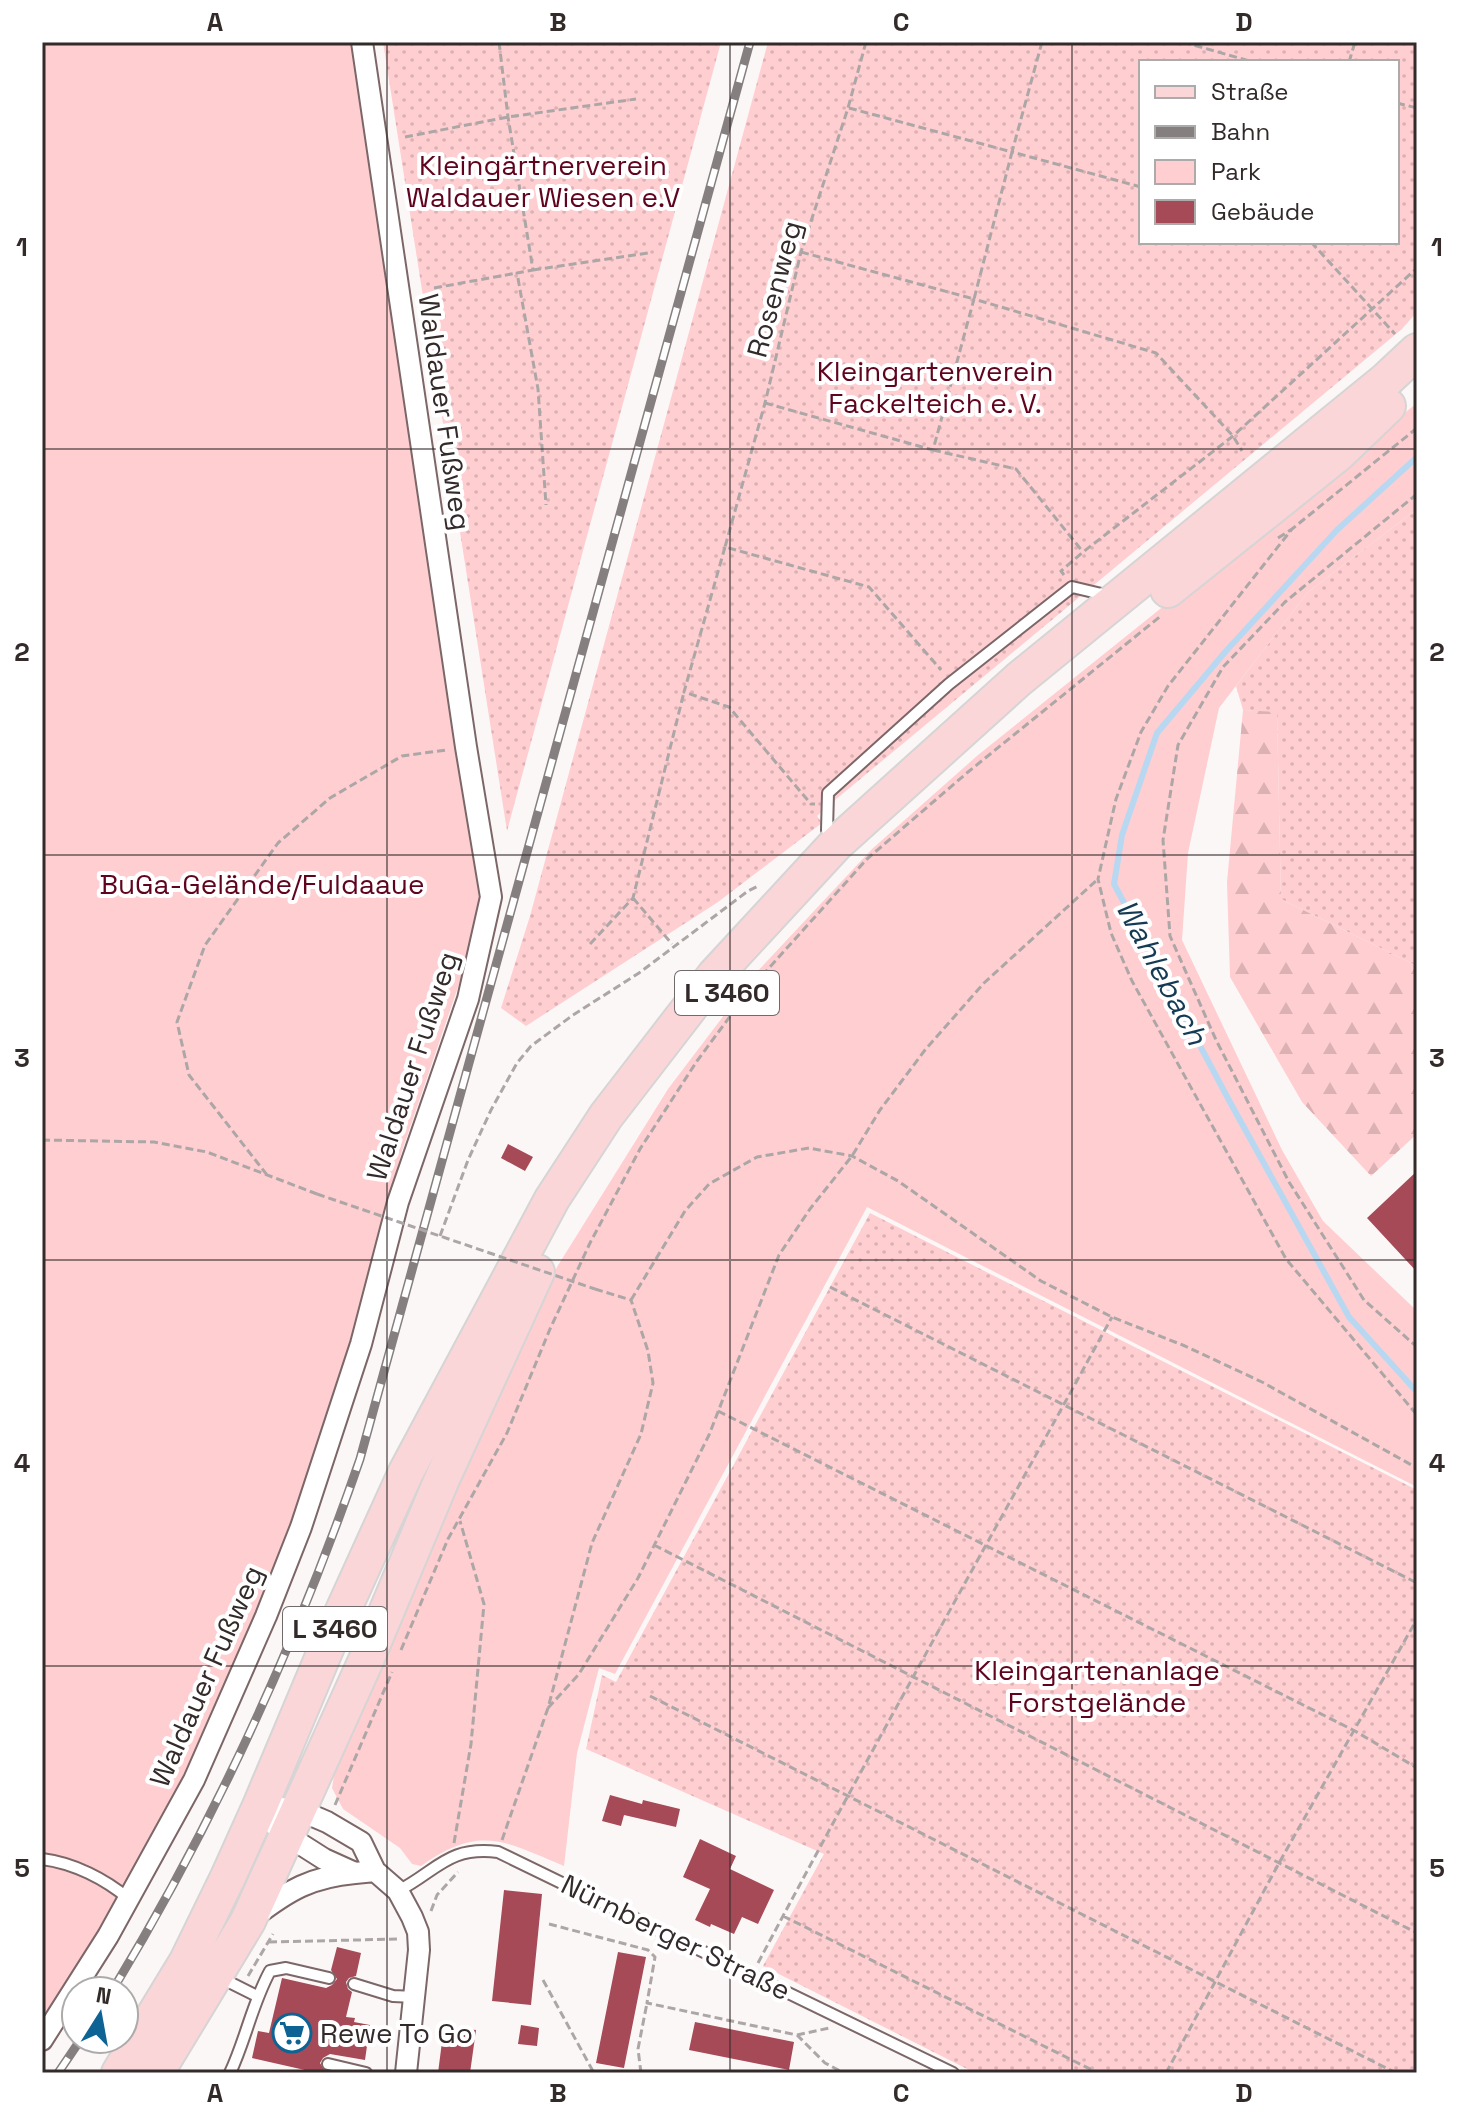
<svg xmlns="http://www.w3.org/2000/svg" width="1459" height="2115" viewBox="0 0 1459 2115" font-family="'Space Grotesk',sans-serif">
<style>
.grass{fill:url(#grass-dots);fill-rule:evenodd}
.forest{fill:url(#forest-firs)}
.park{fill:#ffced1}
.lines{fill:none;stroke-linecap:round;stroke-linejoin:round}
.stream{stroke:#b8d8f1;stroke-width:6}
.building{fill:#a64a57}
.service-casing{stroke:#7c6768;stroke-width:14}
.minor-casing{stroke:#7c6768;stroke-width:24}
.primary-casing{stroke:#d6d4d4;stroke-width:38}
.path{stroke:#ada6a6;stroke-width:3;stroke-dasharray:8 4;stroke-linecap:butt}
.service{stroke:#fff;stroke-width:10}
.minor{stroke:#fff;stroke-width:20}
.primary{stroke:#fad6d9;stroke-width:34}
.rail-casing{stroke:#867f7f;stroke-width:9}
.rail{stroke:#fff;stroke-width:6;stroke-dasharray:18;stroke-linecap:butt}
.path-bridge{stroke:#ada6a6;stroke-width:3;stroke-dasharray:8 4;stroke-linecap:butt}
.grid{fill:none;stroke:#332a2a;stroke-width:2;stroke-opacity:0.55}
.labels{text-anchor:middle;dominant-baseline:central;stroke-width:8;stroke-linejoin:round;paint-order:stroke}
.shield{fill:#fff;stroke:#706a6a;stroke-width:2}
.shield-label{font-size:26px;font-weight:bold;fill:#332a2a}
.park-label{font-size:28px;fill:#60041e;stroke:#fff}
.street-label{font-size:28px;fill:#332a2a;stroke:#fff}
.poi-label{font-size:28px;fill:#332a2a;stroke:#fff;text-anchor:start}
.water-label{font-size:30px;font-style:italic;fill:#153a53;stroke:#fff}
.neatline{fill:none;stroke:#332a2a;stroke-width:3}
.grid-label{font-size:26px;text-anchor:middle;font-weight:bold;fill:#332a2a}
</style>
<defs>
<pattern id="grass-dots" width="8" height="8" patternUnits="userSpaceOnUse" patternTransform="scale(2)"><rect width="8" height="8" fill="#ffced1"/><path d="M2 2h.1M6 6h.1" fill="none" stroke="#dbb1b4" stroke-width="1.8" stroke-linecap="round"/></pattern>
<pattern id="forest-firs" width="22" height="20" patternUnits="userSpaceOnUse" patternTransform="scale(2)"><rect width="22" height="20" fill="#ffced1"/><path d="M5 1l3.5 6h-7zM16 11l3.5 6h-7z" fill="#dbb1b4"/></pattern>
</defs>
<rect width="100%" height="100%" fill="#fcf7f7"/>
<path class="grass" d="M383,42H721L507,831Z
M768,42H1417V312L1402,329L835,800L817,816L822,823L718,902L526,1026L501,1008L530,916ZM1141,62H1397V242H1141Z
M1417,509V966L1281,899L1277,713L1243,710L1236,686L1308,592Z
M870,1213L1417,1490V2073H975L763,1966L824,1854L586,1749L602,1675L616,1682Z"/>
<path class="forest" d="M1243,710L1277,712L1281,899L1417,966V1134L1371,1176L1302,1102L1230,977L1227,882Z"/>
<path class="park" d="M42,42H356L485,908L402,1151L351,1343L320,1449L256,1613L186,1772L127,1882L42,2024Z
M1417,403V509L1308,592L1219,708L1188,853L1182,940L1282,1150L1323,1221L1417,1311V1487L867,1207L615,1674L599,1668L577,1753L564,1866C504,1841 480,1824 421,1866L412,1864L400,1848L343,1809L332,1788L335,1769L486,1416L557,1267L668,1089L756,973L872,849L978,755Z"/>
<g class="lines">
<path class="stream" d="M1417,457L1337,530L1226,651L1157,733L1122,835L1114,884L1231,1104L1349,1317L1417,1392"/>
</g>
<path class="building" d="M508,1144L533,1157L525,1171L501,1158Z
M1417,1171V1272L1367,1218Z
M610,1795L642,1804L643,1800L680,1809L676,1827L624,1815L621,1826L602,1821Z
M700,1839L736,1856L730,1869L774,1890L758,1924L742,1917L734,1934L711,1924L710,1927L695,1920L710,1889L683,1877Z
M504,1890L542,1894L531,2005L492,2001Z
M337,1947L361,1953L356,1976L349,1978L346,1982L348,1989L352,1992L346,2017L355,2018L354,2022L370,2025L365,2060L330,2054L323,2058L320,2063L326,2073H318L252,2058L258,2031L269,2033L282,1978L326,1988L332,1985L337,1979L331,1970Z
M618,1952L646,1957L624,2068L596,2063Z
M695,2022L794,2042L789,2070L689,2050Z
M521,2025L539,2028L537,2046L518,2044Z
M444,2026L476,2030L470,2073H438Z"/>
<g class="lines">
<defs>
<path id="service" d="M833,841L827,830L828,793L949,684L1072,587L1110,596
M42,1859C74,1863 105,1879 129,1899
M398,1891C438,1870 448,1846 498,1852L953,2073
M219,1977L257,1996
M354,1984L393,1996L415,1997
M328,2064L366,2073
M230,2073C246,2039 252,2004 270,1971L286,1968L329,1978"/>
<path id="minor" d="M260,1806L299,1810L327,1822L361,1842L375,1871L398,1891L412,1917L418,1932L419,1950L406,2073
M260,1806L280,1831L324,1859L355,1873L375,1871
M255,1916C289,1890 311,1877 355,1873
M42,2040L108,1936L194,1780L266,1616L301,1527L361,1344L398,1202L468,999L491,897L466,747L362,42"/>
<path id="primary" d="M1168,590L1338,454L1388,406
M119,2073L187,1961L228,1877L260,1806L331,1637L406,1472L552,1199L606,1116L714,976L835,845L1019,679L1386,380L1417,351
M156,2073L248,1921L367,1658L442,1479L537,1272"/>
</defs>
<use href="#service" class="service-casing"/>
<use href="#minor" class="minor-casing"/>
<use href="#primary" class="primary-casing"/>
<path class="path" d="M499,42L508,117L533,270L517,273L538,389L546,505
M866,42L848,108L801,252L765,403L725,547L869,587L941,670
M1042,42L1012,152L1141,187
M1183,42L1253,62
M1349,62L1355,42
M1397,103L1417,108
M405,137L508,117L636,99
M1311,242L1395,334
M801,252L974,299L1012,152L849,108
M533,270L648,253
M434,288L517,273
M765,403L933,450L974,299L1156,353L1233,436L1242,451
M1417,428L1292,529L1168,686L1141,732L1116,799L1098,879L1111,933L1132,981L1286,1259L1417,1415
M933,450L1016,469L1083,552
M1417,494L1285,602L1223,667L1178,745L1163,840L1170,936L1216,1040L1289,1182L1364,1300L1417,1347
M1278,538L1292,529
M725,547L684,692L729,707L811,804H815
M1064,575L1061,571L1083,552L1233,436L1417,268
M633,898L672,944
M590,944L633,898L684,692
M42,1140L154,1142L207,1152L317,1194
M267,1175L189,1075L177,1022L205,945L278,843L330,798L402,756L446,750
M440,1236L468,1160L491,1110L517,1063L531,1046L573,1015L639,973L748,891L760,885
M830,1287L1417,1583
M595,1289L631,1300
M631,1300L685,1211L709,1184L757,1157L809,1148L852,1156L898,1181L1041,1281L1112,1317L1185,1346L1262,1382L1417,1468
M718,1411L1355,1731L1417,1768
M654,1545L1417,1933
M401,1650L448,1539L507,1433L550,1329L590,1243L640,1149L697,1061L751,988L867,859L968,772L1162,615
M650,1696L1396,2073
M548,1708L579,1674L638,1578L709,1435L779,1255L810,1209L852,1156L880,1110L925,1050L984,983L1098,879
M335,1805L392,1672
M502,1840L548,1708L592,1543L641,1434L653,1383L648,1351L631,1300
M454,1843L471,1744L484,1604L460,1521
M431,1911L437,1895L458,1872
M783,1916L1098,2073
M549,1924L648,1950L655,1957L647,2003L797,2035L825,2063L844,2073
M269,1942L400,1939
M758,1963C873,1746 994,1532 1112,1317
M248,1976L273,1934
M543,1980L594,2073
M797,2035L829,2028
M641,2073L638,2049L647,2003
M1166,2073L1279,1863L1417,1619"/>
<use href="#service" class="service"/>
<use href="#minor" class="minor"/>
<use href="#primary" class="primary"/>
<defs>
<path id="rail" d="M112,1991C214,1823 296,1644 360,1459L750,42
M58,2073L81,2039"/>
</defs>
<use href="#rail" class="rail-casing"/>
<use href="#rail" class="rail"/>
<path class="path-bridge" d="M317,1194L595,1289"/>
</g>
<path class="grid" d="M387,42V2073M730,42V2073M1072,42V2073M42,449H1417M42,855H1417M42,1260H1417M42,1666H1417"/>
<defs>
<symbol id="supermarket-ring" viewBox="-11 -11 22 22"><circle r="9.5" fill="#fff" stroke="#0c6394" stroke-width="1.5"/><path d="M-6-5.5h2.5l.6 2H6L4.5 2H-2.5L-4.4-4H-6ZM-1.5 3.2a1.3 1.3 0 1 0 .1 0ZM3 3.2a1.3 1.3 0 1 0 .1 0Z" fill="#0c6394"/></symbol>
</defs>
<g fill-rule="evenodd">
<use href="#supermarket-ring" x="270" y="2011" width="44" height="44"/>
</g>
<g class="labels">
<g class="shield">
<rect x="675" y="971" width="104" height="44" rx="6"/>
<rect x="283" y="1607" width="104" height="44" rx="6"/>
</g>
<g class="shield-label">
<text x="727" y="993">L 3460</text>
<text x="335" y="1629">L 3460</text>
</g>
<g class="park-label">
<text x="543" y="165">Kleingärtnerverein<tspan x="543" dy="32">Waldauer Wiesen e.V</tspan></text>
<text x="935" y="371">Kleingartenverein<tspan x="935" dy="32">Fackelteich e. V.</tspan></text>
<text x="262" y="884">BuGa-Gelände/Fuldaaue</text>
<text x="1097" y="1670">Kleingartenanlage<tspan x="1097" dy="32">Forstgelände</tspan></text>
</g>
<g class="street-label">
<text transform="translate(774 289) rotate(-75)">Rosenweg</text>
<text transform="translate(445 412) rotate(82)">Waldauer Fußweg</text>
<text transform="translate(412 1066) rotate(-72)">Waldauer Fußweg</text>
<text transform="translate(206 1676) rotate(-66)">Waldauer Fußweg</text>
<text transform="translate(676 1937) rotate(26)">Nürnberger Straße</text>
</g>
<g class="poi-label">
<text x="320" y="2033">Rewe To Go</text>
</g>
<g class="water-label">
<text transform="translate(1162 972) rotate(62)">Wahlebach</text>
</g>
</g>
<rect width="1459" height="2115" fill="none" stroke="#ffffff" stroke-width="88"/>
<rect x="1139" y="60" width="260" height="184" fill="#ffffff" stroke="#adaaaa" stroke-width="2"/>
<rect x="1155" y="86" width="40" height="12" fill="#fad6d9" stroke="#adaaaa" stroke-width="2"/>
<text x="1211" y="100" font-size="24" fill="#332a2a">Straße</text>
<rect x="1155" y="126" width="40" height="12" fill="#867f7f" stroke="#adaaaa" stroke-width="2"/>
<text x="1211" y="140" font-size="24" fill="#332a2a">Bahn</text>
<rect x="1155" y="160" width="40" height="24" fill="#ffced1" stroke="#adaaaa" stroke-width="2"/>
<text x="1211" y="180" font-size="24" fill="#332a2a">Park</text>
<rect x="1155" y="200" width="40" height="24" fill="#a64a57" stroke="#adaaaa" stroke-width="2"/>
<text x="1211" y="220" font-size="24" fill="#332a2a">Gebäude</text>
<g transform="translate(100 2015) rotate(11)"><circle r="38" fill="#ffffff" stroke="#adaaaa" stroke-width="2"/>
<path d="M0-6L14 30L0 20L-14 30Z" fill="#0c6394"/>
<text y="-12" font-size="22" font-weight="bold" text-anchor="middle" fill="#332a2a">N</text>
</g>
<rect x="44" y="44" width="1371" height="2027" class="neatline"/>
<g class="grid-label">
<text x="215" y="31">A</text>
<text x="558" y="31">B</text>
<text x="901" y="31">C</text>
<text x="1244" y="31">D</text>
<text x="22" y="256">1</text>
<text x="1437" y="256">1</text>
<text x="22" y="661">2</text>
<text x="1437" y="661">2</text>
<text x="22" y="1067">3</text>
<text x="1437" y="1067">3</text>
<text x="22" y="1472">4</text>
<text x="1437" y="1472">4</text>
<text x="22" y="1877">5</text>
<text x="1437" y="1877">5</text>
<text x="215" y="2102">A</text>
<text x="558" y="2102">B</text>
<text x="901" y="2102">C</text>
<text x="1244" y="2102">D</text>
</g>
</svg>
